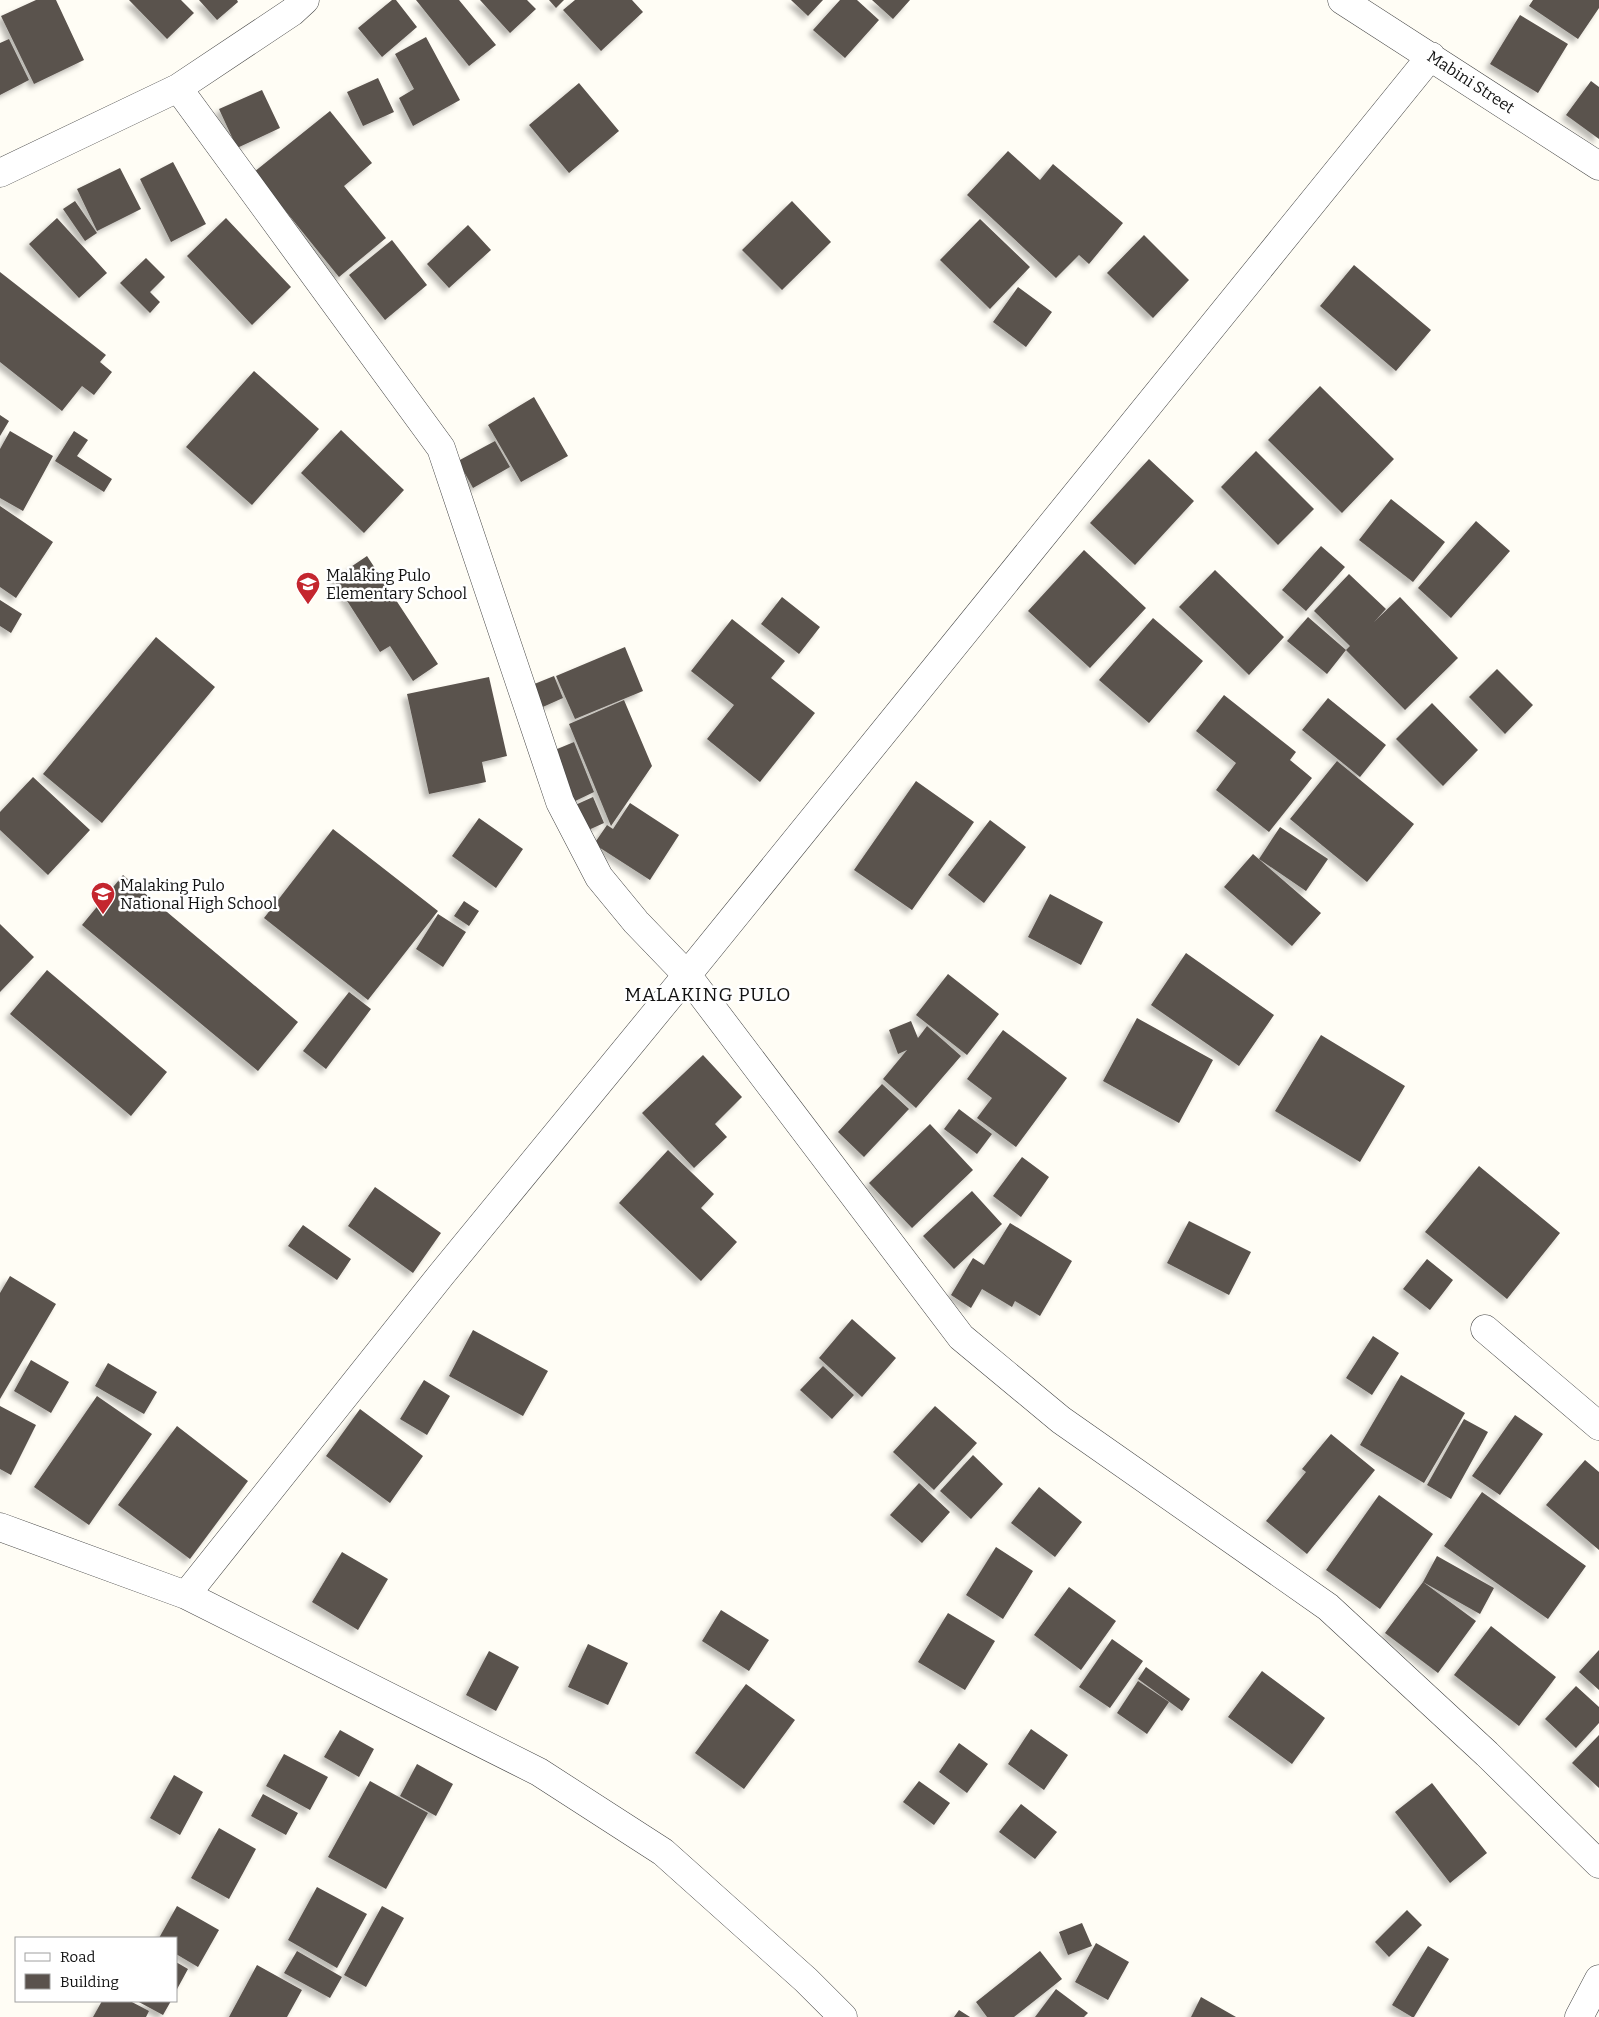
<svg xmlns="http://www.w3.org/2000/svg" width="1599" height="2017" viewBox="0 0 1599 2017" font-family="Bitter,serif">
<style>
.building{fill:#5a524d;filter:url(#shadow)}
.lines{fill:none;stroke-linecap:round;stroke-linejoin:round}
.minor-casing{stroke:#444;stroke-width:29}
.minor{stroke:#fff;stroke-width:28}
.labels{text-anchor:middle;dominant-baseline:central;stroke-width:5;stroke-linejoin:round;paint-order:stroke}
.street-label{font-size:16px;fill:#111;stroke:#fff}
.poi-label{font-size:16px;fill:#111;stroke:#fff;text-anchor:start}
.quarter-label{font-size:19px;letter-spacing:1px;fill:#111;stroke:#fff}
</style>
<defs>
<filter id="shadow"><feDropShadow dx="-4.5" dy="4.5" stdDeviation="2.5" flood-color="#0004"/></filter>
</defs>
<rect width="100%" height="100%" fill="#fffdf5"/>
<path class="building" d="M36,0H56L84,60L34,84L1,16Z
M129,0H181L194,13L167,39Z
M199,0H237L238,2L217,20Z
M392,0H396L417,27L382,57L358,28Z
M416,0H459L496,45L469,66Z
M480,0H527L536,9L510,33Z
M549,0H564L556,8Z
M575,0H632L643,12L601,51L563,10Z
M791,0H823L808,16Z
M840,0H857L879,20L845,58L813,30Z
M872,0H910L893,19Z
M1533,0H1599V8L1578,39L1529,6Z
M1520,15L1568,44L1538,93L1490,64Z
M426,37L460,100L413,126L399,98L414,89L395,54Z
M9,39L29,80L0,95V43Z
M378,78L394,112L363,126L347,92Z
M1591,81L1599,87V139L1566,115Z
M579,83L619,131L569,173L529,125Z
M262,90L280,128L237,148L219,109Z
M330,111L372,163L344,186L386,238L339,277L254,172Z
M1008,151L1040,180L1053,164L1123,223L1089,264L1079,255L1056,278L967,195Z
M173,162L206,224L171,242L140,179Z
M120,168L141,209L97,231L77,189Z
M75,201L97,233L85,241L63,209Z
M792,201L831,242L782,290L742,250Z
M57,218L107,273L79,298L29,244Z
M226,218L291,287L252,325L187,256Z
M980,219L1030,267L990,309L940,260Z
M468,225L491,250L449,288L427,264Z
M1144,235L1189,280L1153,318L1107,273Z
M392,240L427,285L385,320L349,275Z
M146,258L165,277L150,292L160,302L150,313L120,283Z
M1354,265L1431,330L1396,371L1320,306Z
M0,272L106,355L100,362L112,372L94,395L82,386L62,411L0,362Z
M1018,287L1052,312L1026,347L993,322Z
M254,371L319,429L252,505L186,447Z
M1320,386L1394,459L1342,513L1268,440Z
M534,397L568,456L521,482L488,425Z
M0,415L9,421L0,436Z
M341,430L404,490L364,533L301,473Z
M10,431L53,456L23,511L0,498V449Z
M74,431L88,440L77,456L112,479L104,492L55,461Z
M495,441L510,467L473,488L458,461Z
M1256,451L1314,509L1278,545L1221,487Z
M1149,459L1194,501L1135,565L1090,523Z
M1391,499L1445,542L1413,582L1359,540Z
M0,506L53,542L16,598L0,587Z
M1476,521L1510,551L1451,618L1418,588Z
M1321,546L1345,567L1306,611L1282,590Z
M1084,550L1146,608L1090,668L1028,611Z
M367,556L438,664L413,681L390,646L380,652L333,579Z
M1215,570L1284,637L1249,675L1179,607Z
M1349,574L1386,609L1374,622L1400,597L1458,658L1405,710L1346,650L1350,646L1314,611Z
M782,597L820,627L799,654L761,624Z
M0,600L22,614L11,633L0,626Z
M1308,617L1346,650L1327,674L1287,641Z
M1153,618L1203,661L1149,723L1099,680Z
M732,619L785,661L771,678L815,713L760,782L707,739L734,705L691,671Z
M156,637L215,687L102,823L43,774Z
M625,647L643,691L575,719L556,676Z
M1497,669L1533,705L1505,734L1469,697Z
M554,676L563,698L536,710L527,687Z
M489,677L507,756L482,762L486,782L429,794L407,694Z
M1224,695L1296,752L1290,760L1312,778L1269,832L1216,790L1236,763L1196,731Z
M1328,698L1386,745L1360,777L1302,730Z
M624,700L652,766L611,826L569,724Z
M1432,703L1478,750L1443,786L1396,739Z
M574,742L594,792L571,803L550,752Z
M1337,761L1414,824L1367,882L1290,819Z
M33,777L90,830L48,875L0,830V812Z
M916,781L974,822L912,910L854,870Z
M593,797L604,823L584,832L573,806Z
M630,803L679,835L650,880L594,844L607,825L613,829Z
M479,818L523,849L496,888L452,856Z
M990,820L1026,847L984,903L948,875Z
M1280,827L1328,859L1306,891L1259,859Z
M333,829L438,911L368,1000L264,918Z
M1253,854L1321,913L1292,946L1224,887Z
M123,875L298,1022L258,1071L82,925Z
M1050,894L1103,922L1081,965L1028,937Z
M464,901L479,911L469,926L454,916Z
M438,914L466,932L443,967L416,949Z
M0,924L34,957L0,992Z
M1186,953L1274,1015L1239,1066L1151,1005Z
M47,970L167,1072L131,1116L10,1014Z
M948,974L999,1014L967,1055L916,1015Z
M349,992L371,1009L326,1069L303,1051Z
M1137,1018L1213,1060L1179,1123L1103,1081Z
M911,1021L918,1038L927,1026L961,1056L916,1108L883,1079L907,1050L898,1054L889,1030Z
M1003,1030L1067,1078L1016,1147L977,1118L992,1098L967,1079Z
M1321,1035L1405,1086L1360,1162L1275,1111Z
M703,1055L742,1097L715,1124L727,1137L694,1168L642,1113Z
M882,1084L909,1109L864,1157L838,1132Z
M959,1109L992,1134L977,1154L944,1129Z
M930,1124L973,1170L912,1228L869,1183Z
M668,1150L714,1194L701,1208L737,1242L701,1281L619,1203Z
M1022,1157L1049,1177L1021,1217L993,1196Z
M1479,1166L1560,1233L1507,1299L1425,1232Z
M375,1187L441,1233L413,1273L348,1226Z
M972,1191L1002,1224L954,1269L923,1236Z
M1189,1221L1251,1252L1229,1295L1167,1263Z
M1010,1223L1072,1261L1040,1316L1015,1301L1012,1307L982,1289L971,1308L951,1295L973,1258L984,1265Z
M303,1225L351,1259L337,1280L288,1246Z
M1427,1259L1453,1280L1430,1310L1403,1289Z
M10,1276L56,1304L0,1399V1293Z
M852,1319L896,1358L862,1397L819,1358Z
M473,1330L548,1371L523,1416L449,1376Z
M1373,1336L1399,1353L1372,1395L1346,1378Z
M31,1360L69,1382L51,1413L14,1391Z
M108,1363L157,1392L144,1414L95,1386Z
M823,1366L854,1395L832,1419L800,1390Z
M1401,1375L1465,1413L1424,1483L1360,1445Z
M424,1380L450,1396L427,1435L400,1419Z
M97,1396L152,1434L89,1525L34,1487Z
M0,1406L36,1425L11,1475L0,1469Z
M935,1406L977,1443L934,1490L893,1452Z
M360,1409L423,1456L390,1503L326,1456Z
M1515,1415L1543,1434L1500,1495L1472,1476Z
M1464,1419L1488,1432L1451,1499L1427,1485Z
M177,1426L248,1481L190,1559L118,1505Z
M1331,1434L1375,1470L1307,1554L1266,1521L1306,1472L1302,1469Z
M973,1455L1003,1484L971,1519L940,1491Z
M1585,1460L1599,1472V1550L1546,1505Z
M919,1483L950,1512L922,1543L890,1515Z
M1039,1487L1082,1522L1055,1557L1011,1523Z
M1482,1492L1586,1566L1548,1619L1444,1546Z
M1379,1495L1433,1534L1380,1609L1326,1570Z
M996,1547L1033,1571L1003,1619L966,1595Z
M342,1552L388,1579L358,1630L312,1602Z
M1437,1556L1494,1588L1480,1614L1423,1582Z
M1423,1582L1476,1621L1438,1673L1385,1633Z
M1069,1587L1116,1621L1081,1670L1034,1635Z
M721,1610L769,1640L749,1671L702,1641Z
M948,1613L995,1641L965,1690L918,1662Z
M1491,1626L1556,1677L1519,1726L1454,1675Z
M1112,1639L1143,1661L1110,1708L1079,1687Z
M588,1644L628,1663L608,1705L568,1687Z
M1599,1650V1690L1579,1672Z
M489,1651L519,1667L496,1711L466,1695Z
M1146,1667L1190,1699L1182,1711L1138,1679Z
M1262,1671L1325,1718L1292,1764L1228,1717Z
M1138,1681L1169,1702L1147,1734L1117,1713Z
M746,1684L795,1720L744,1789L695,1753Z
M1576,1686L1599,1707V1723L1576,1748L1545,1719Z
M1031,1729L1068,1755L1044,1790L1008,1764Z
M340,1730L374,1749L359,1777L324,1757Z
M1599,1735V1788L1572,1763Z
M959,1743L988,1764L967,1793L939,1772Z
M284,1754L328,1777L310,1810L266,1786Z
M417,1764L453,1784L436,1816L400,1796Z
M174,1775L203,1792L180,1835L150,1818Z
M370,1781L428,1813L386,1889L328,1857Z
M919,1781L950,1803L934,1825L903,1802Z
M1432,1783L1487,1853L1450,1883L1395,1812Z
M263,1794L298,1813L286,1835L251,1816Z
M1021,1804L1057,1832L1035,1859L999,1832Z
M219,1828L256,1849L229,1899L191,1878Z
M317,1887L367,1914L337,1968L288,1940Z
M177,1906L219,1930L198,1967L176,1954V1938H159Z
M382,1906L404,1918L366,1987L344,1975Z
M1407,1910L1422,1925L1389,1957L1375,1942Z
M1082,1923L1092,1946L1068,1955L1059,1932Z
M1096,1943L1129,1962L1108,2000L1075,1982Z
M1428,1946L1449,1959L1414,2017H1412L1392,2005Z
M297,1951L342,1977L330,1998L284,1973Z
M1040,1951L1062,1979L1014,2017H987L976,2002Z
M176,1962L188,1969L176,1991Z
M257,1965L302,1990L287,2017H229Z
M1056,1989L1088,2013L1084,2017H1035Z
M1201,1997L1236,2017H1191Z
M102,2001H130L149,2011L146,2017H93Z
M137,2001H171L163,2015Z
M959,2010L970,2017H954Z"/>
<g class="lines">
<defs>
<path id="minor" d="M1342,0L1599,166
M178,88L441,448L560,802L599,877L636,922L687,975L961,1337L1061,1420L1328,1607L1487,1754L1599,1864
M0,173L178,88L292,12L305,0
M1485,1329L1599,1426
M0,1527L186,1595L539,1772L663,1852L806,1980L843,2017
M186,1595L441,1275L687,975L1431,56
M1579,2017L1599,1979"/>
</defs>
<use href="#minor" class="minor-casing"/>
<use href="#minor" class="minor"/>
</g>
<defs>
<symbol id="school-pin" viewBox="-11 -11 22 30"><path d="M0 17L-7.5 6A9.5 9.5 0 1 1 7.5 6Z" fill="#c4262e" stroke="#fff"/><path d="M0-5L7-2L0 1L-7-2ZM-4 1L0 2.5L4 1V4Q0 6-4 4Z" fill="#fff"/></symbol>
</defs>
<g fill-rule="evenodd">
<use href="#school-pin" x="294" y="570" width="28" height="38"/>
<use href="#school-pin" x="89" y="880" width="28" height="38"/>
</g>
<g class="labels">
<g class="street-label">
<text transform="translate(1471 82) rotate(33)">Mabini Street</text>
</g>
<g class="poi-label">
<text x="326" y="575">Malaking Pulo<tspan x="326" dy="18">Elementary School</tspan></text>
<text x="120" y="885">Malaking Pulo<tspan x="120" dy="18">National High School</tspan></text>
</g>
<g class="quarter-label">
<text x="708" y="994">MALAKING PULO</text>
</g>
</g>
<rect x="15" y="1937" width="162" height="65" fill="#ffffff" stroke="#a0a0a0"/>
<rect x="25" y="1953" width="25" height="8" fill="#ffffff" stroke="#a0a0a0"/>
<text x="60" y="1962" font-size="15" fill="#111111">Road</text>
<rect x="25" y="1974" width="25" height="15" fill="#5a524d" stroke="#a0a0a0"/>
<text x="60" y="1987" font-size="15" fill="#111111">Building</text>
</svg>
